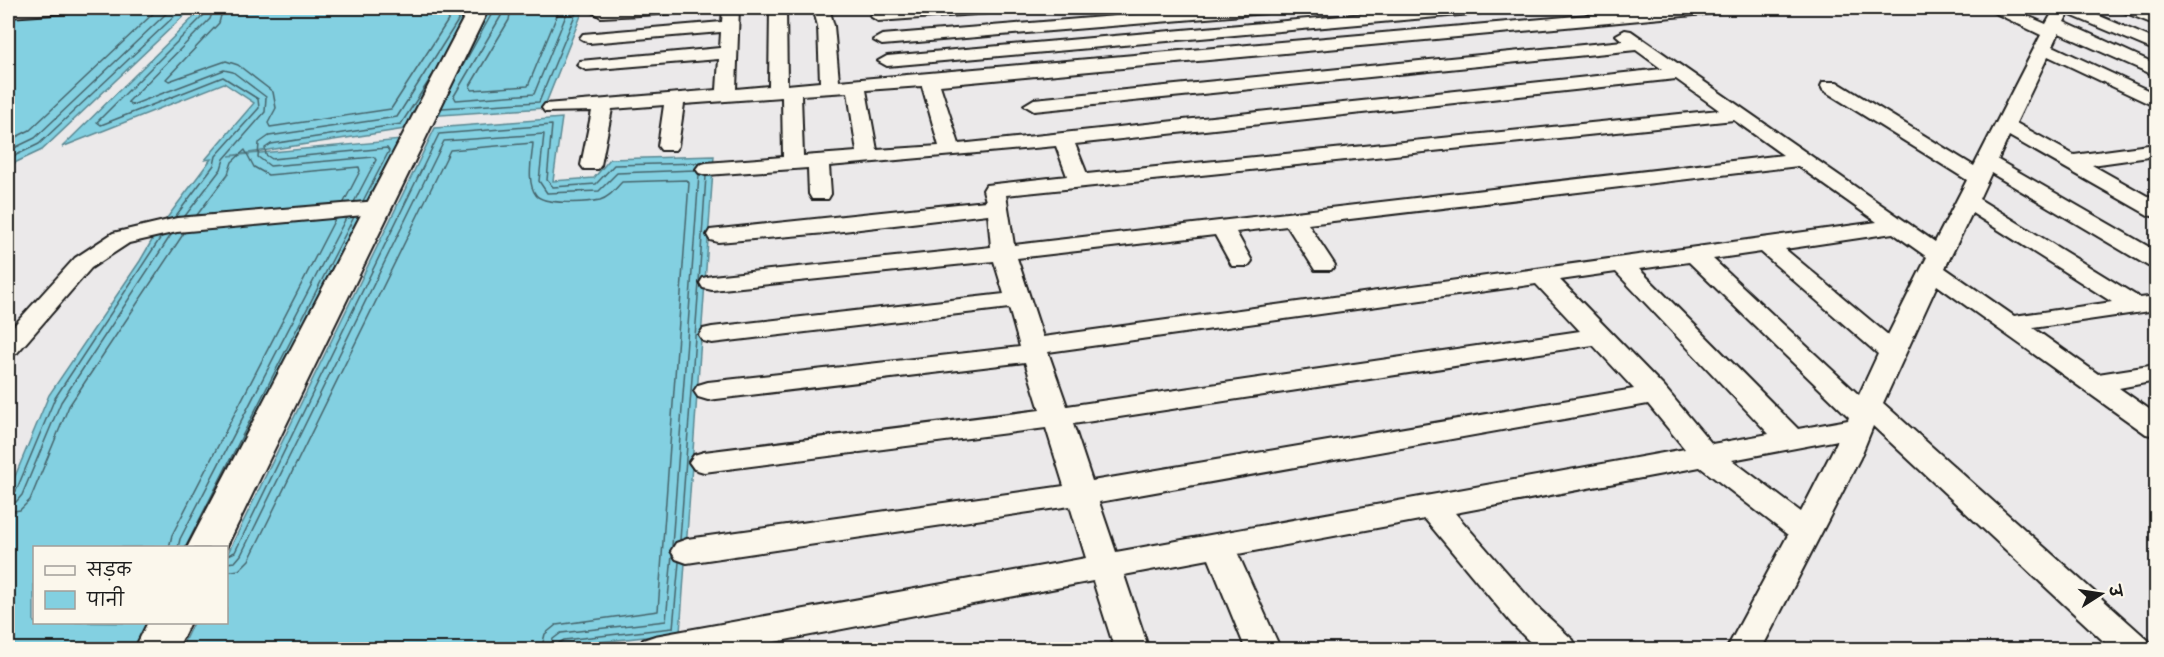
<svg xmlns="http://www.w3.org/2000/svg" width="2164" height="657" viewBox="0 0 2164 657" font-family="Sriracha,'Playpen Sans Deva',sans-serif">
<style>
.water{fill:#83d0e1;stroke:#5a8892;stroke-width:1.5}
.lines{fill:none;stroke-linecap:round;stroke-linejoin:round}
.shore{stroke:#45646b;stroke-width:1.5}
.minor-casing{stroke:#1c1c1c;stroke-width:4}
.tertiary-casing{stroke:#1c1c1c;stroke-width:4}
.minor{fill:#fbf7ec;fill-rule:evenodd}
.tertiary{fill:#fbf7ec;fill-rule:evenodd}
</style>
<rect width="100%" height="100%" fill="#ebe9ea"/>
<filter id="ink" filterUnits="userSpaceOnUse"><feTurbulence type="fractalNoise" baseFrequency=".0167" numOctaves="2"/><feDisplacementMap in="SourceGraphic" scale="12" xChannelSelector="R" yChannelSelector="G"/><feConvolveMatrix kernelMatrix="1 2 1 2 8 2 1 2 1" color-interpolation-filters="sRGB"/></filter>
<g filter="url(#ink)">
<path class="water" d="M40,8H192L42,150L8,166V11Z
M203,8H482L405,129L229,156L401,140L190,547L34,548V622L148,623L133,649H8V493L49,395L140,261L158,230L211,159L205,160L254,103L224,83L62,147Z
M490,8H584L544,108L427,116Z
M562,118L553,181L594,178L610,159L714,156L680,633L564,646L563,650H180L193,623L226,622L227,555L435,128Z"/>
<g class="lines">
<path class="shore" d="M223,8L219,23L166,79L169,81L226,61L238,65L273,92L276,108L268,123L270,127L391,109L456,8
M502,8L501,16L454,96L456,100L534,94L569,8
M511,8L509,20L470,86L472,90L528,86L560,8
M460,71L495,8
M442,108L539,102L578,8
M8,141L30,130L159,8
M8,151L35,138L172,8
M8,159L39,144L183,8
M363,201L389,151L387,148L272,159L266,155L265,148L271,144L401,124L432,76
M354,202L376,160L374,157L270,166L258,157L259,143L269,136L397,117L466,8
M197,215L228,174L232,162L245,150L254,167L268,175L359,167L360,171L344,202
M185,216L221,169L224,159L265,112L266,97L233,72L224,70L132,105L128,102L210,19L214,8
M175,217L214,165L216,156L259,108L258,99L223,77L101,125L97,122L205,14L207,8
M699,282L706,176
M8,496L16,491L55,398L161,237
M8,503L16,502L22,495L61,402L171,235
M8,512L20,510L30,500L69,406L184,233
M680,540L699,283
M672,546L699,175
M169,548L172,535L335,219
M178,548L180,539L346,218
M185,548L354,217
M226,556L235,552L439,134L552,125L547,180L553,187L596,184L614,165L702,163
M226,563L235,562L241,555L444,141L544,134L539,181L547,193L599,191L617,173L695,170
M226,572L239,570L249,560L450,150L533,143C532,158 526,182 536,195C543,205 587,203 600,200C610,197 615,189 622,182L687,180L689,183L658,611L556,625L545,634L541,650
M550,650L553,639L561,633L666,621L672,555
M557,650L559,643L564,640L673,628L679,562"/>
<defs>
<path id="minor" d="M8,8H76L68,13L8,17Z
M599,8H687L679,13L601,17L593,12Z
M723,8H739L736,89L769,86L770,8H786L787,85L820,82L818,26L813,8H829L834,26L839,81L1667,8H1724L1722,11L1716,13L940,85L959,144L1662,69L1636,50L1034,111L1024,105L1034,99L1623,41L1616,35L1625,30L1631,31L1935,242L1967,180L1823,90L1821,86L1823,82H1837L1974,166L2041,35L1991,11L1989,8H2009L2046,24L2055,8H2081L2156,40V51L2068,14L2064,22L2156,64V76L2059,33L2053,46L2156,94V107L2048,56L2016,123L2074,155L2156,144V156L2092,165L2156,201V217L2148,215L2009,136L1998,160L2156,251V268L2148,266L1991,173L1979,199L2140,298L2156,296V310L2033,328L2098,374L2156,365V381L2119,388L2156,414V436L2146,434L1937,285L1883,403L2148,640L2153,650H2113L1873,426L1860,458L1761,650H1726L1788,535L1700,467L1455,513L1536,606L1573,640L1578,650H1538L1512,624L1425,519L1238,554L1281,650H1246L1209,559L1124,575L1149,650H1115L1093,581L733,650H638L643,640L655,636L1086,558L1070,506L687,563L676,559L671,551L676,543L687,539L1064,486L1046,428L704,472L694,469L689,462L694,455L704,452L1040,410L1025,362L708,400L698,397L694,391L698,385L708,382L1020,347L1009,308L712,343L703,341L699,335L703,329L712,327L1004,294L994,261L712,290L703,288L700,283L703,278L712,276L991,247L988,214L826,233L718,242L710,240L707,235L710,230L986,201L983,190L986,185L1067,176L1056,146L829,166L831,194L828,199H812L809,194L808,168L706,175L699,173L696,169L699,165L706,163L783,157L782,97L684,104L678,146L675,150H661L658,146L664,105L612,109L601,165L598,169H584L581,165L592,111L545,112L542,108L545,104L717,90L719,59L586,70L577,65L580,61L720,48L721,32L589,43L580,38L583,34L722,22ZM1676,79L1719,110L1087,174L1075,144ZM922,86L939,146L877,150L866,90ZM848,92L857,152L803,156L801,95ZM1734,120L1783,155L1014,245L1006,195ZM1798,166L1877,222L1043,337L1017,258L1215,235L1232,266H1248L1252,261L1236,232L1287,226L1315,270H1331L1335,265L1308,224ZM1972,213L2112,302L2014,316L1945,268ZM1893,233L1927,257L1888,335L1785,249ZM1761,252L1878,354L1859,395L1713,259ZM1689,262L1849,417L1848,420L1798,429L1639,269ZM1616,272L1769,434L1712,444L1665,388L1560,280ZM1536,284L1580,331L1067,406L1048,352ZM1593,345L1634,389L1092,481L1073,424ZM1648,404L1685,449L1116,552L1099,502ZM1838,440L1801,512L1732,460Z
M928,8H998L990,13L878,21L870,16L878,11Z
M1213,8H1274L1266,13L882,45L873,40L882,35Z
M1432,8H1490L1482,13L887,66L878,61L887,56Z
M2119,8H2140L2156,14V25L2121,11Z
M378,201L386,203L389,208L386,213L177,232L129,243L91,268L17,353L8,355V332L75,258L113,233L177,218Z"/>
<path id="tertiary" d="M469,8H489L226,548H187Z
M148,622H190L177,650H134Z"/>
</defs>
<use href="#minor" class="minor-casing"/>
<use href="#tertiary" class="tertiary-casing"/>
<use href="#minor" class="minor"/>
<use href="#tertiary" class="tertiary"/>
</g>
</g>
<rect width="2164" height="657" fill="none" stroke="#fbf7ec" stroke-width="30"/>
<rect x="15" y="15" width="2134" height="627" fill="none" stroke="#1c1c1c" stroke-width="2" filter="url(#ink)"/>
<rect x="33" y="546" width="195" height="78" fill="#fbf7ec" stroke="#a29f99" stroke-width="1.5"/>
<rect x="45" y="566" width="30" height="9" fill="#fbf7ec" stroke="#a29f99" stroke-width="1.5"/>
<text x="87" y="576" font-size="18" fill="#1c1c1c">सड़क</text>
<rect x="45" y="591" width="30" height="18" fill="#83d0e1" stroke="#a29f99" stroke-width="1.5"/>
<text x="87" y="606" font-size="18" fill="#1c1c1c">पानी</text>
<g transform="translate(2101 594) rotate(78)" stroke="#fbf7ec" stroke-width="4.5" paint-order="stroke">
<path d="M0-4.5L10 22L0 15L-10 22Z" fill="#1c1c1c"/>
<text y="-9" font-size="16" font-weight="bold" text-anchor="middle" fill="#1c1c1c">उ</text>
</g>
</svg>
